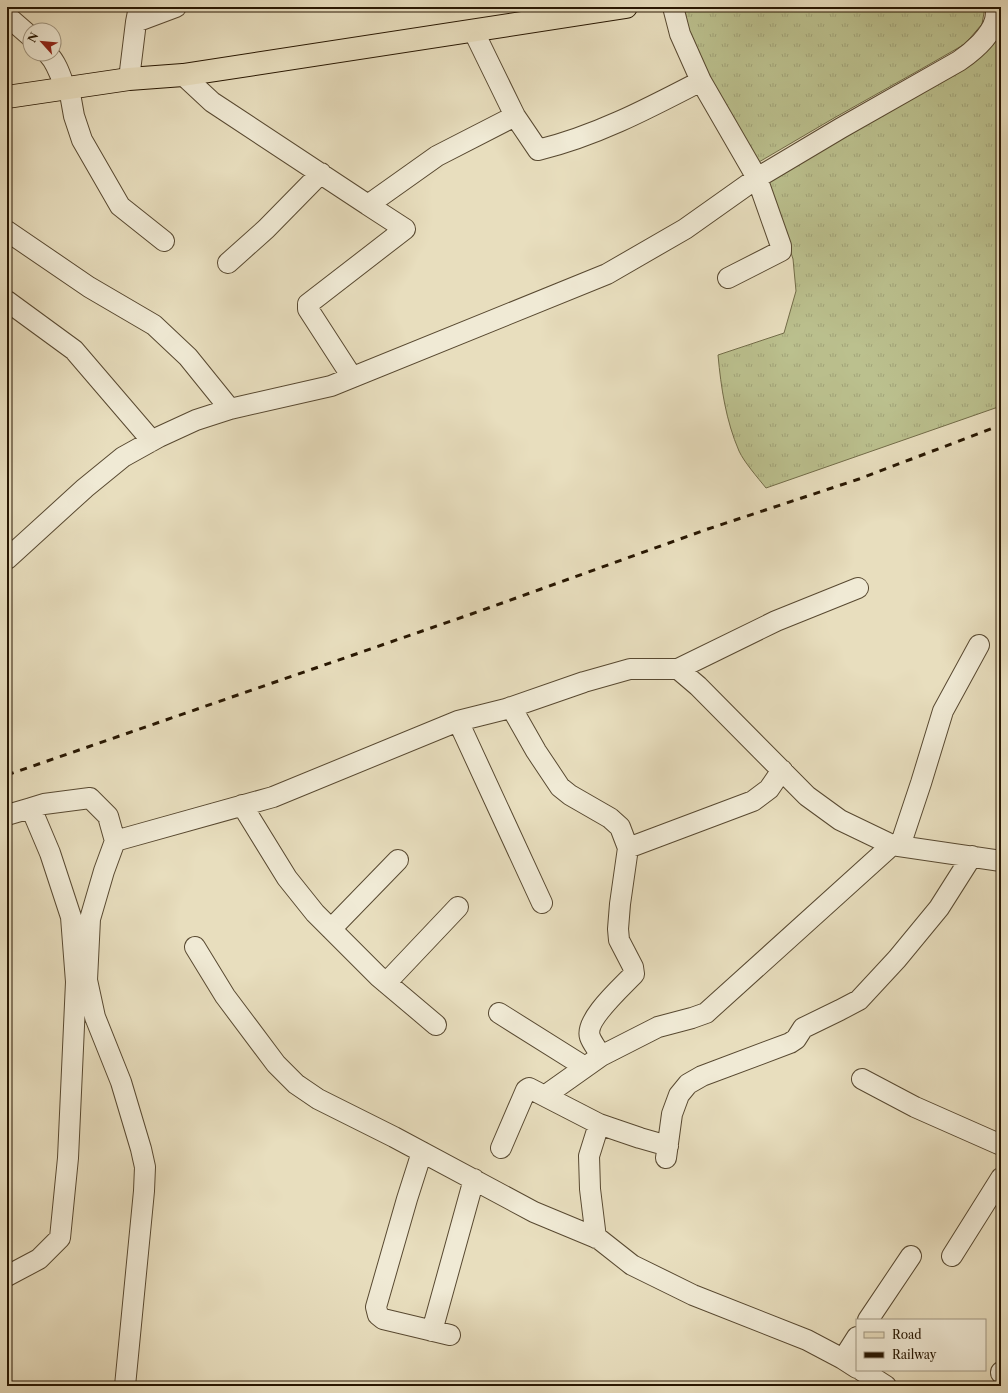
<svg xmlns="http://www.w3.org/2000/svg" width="1008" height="1393" viewBox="0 0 1008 1393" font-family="'Libre Caslon Text',serif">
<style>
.grass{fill:url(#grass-tufts);stroke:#726c48}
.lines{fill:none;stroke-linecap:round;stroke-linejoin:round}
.minor-casing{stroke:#584931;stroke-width:22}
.major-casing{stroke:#281702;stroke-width:24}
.minor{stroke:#f0ead5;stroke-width:20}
.major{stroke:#e8debe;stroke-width:22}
.rail{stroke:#281702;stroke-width:3;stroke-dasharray:7 7;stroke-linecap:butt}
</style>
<defs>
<pattern id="grass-tufts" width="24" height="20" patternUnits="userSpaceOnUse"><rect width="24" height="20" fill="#bbc08e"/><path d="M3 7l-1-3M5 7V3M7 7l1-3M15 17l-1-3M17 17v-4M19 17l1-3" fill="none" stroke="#a1a479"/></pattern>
</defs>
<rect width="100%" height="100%" fill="#e8debe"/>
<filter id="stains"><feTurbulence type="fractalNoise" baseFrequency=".005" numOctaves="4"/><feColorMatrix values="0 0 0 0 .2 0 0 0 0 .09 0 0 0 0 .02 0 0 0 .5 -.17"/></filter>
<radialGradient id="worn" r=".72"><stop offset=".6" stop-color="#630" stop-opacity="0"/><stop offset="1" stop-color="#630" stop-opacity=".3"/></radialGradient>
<path class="grass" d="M707,7H985L982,24L965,44L916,72L834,118L759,162L699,60L680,11Z
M1001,8V406L766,488C758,478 744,462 739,451C726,421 721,388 718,355L784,333L796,291L793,259L767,177L930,86Z"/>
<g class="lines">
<defs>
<path id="minor" d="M139,7L136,22L176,7
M673,7L680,34L701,81L757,178L781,246V251L728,278
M7,16L30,36
M473,30L515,116L538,150C596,136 649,108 701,81
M48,54C57,63 61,77 65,88
M183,75L212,102L368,205
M129,79L136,22
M69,88L74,116L82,140L120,206L164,241
M7,231L89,287L154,325L188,357L230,409
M228,263L266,229L321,173
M7,301L74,350L152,441
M352,377L308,309V304L405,229L368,205L437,156L515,116
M7,559L85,488L123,457L159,437L196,420L230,409L331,386L607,274L685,229L757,178L841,128L959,61C972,52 991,36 995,20C996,16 996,11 996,7
M678,669L776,621L858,588
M511,707L536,751L560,787L570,795L610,818L620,827L628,848L620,904L618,929L619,940L633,967L634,974C623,986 584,1020 590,1037C592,1043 598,1050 601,1056
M458,721L542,903
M242,805L287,878L315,913L378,976L436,1025
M31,808L44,804L90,798L108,816L115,841L104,871L90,919L87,980L95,1017L121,1082L141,1149L145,1167L144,1191L125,1386
M7,815L31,808L50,853L71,917L76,982L68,1158L60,1238L39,1259L7,1276
M115,841L273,797L458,721L506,709L584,682L630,669H678L698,686L807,796L840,820L892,845L1001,861
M900,846L921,783L943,711L979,645
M628,848L753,801L769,789L782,770
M331,929L398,860
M195,947L225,996L276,1064L296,1084L318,1099L394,1137L534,1212L599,1239L632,1265L693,1295L807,1340L843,1359L857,1368
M386,983L458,907
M499,1013L585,1067
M862,1079L915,1107L1001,1145
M546,1095L601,1056L658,1027L692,1018L706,1013L892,845
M501,1148L526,1090L529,1088L599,1124L640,1138L668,1146
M422,1152L407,1199L376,1307L378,1315L383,1319L450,1335
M666,1158L672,1114L679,1095L688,1084L702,1076L790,1043L796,1039L803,1028L840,1010L859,1000L897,959L939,908L972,856
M596,1238L590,1189L589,1156L599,1124
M952,1256L1001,1178
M868,1320L911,1256
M432,1331L474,1179
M843,1359L857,1337
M861,1370L886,1386
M1001,1372V1373"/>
<path id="major" d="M7,97L129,79L183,75L626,7"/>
</defs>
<use href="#minor" class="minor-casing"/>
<use href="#major" class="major-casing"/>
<use href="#minor" class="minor"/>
<use href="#major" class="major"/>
<path class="rail" d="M7,775L480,611L705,530L859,479L1001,425"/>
</g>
<rect width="1008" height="1393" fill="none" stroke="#e8debe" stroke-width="24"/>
<rect x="8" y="8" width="992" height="1377" fill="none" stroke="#281702" stroke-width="2"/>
<rect x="12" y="12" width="984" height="1369" fill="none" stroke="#281702"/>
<rect x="856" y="1319" width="130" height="52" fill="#f0ead5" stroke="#a09681"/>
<rect x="864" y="1332" width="20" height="6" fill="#e8debe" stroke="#a09681"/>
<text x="892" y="1339" font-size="12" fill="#281702">Road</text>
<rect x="864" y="1352" width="20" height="6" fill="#281702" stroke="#a09681"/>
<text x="892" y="1359" font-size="12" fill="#281702">Railway</text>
<g transform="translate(42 42) rotate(297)"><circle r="19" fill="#f0ead5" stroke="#a09681"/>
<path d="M0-3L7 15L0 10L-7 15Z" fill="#8f2418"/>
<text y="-6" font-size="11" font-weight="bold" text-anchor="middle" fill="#281702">N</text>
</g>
<rect width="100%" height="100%" filter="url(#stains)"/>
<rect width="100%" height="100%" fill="url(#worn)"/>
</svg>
